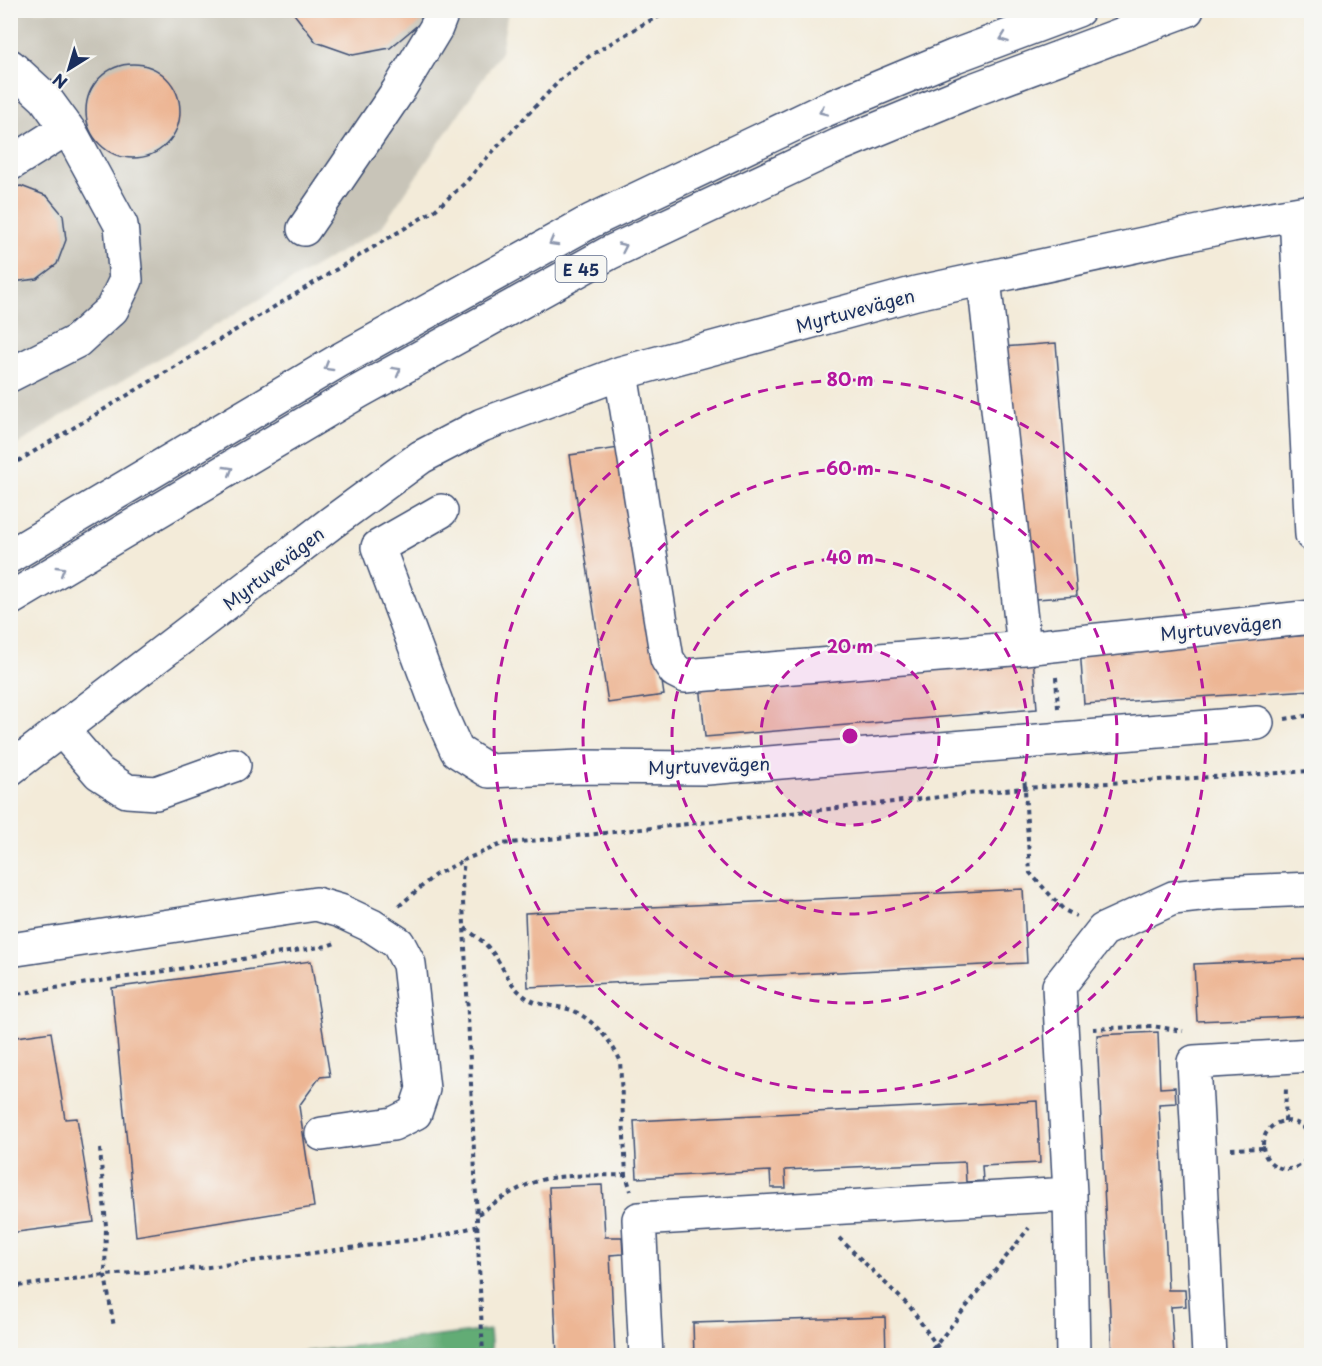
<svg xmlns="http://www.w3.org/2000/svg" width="1322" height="1366" viewBox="0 0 1322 1366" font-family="'Playpen Sans',sans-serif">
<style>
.industrial{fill:#c8c4b8}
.forest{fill:#62ac74;stroke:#3e6e69;stroke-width:1.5}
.building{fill:#edb694}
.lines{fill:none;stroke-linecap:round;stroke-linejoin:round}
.minor-casing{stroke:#3b4b70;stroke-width:36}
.highway-casing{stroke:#3b4b70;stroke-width:36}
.path{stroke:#3b4b70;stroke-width:4;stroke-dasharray:4.5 4.5;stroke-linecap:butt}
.minor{stroke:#fff;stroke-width:33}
.highway{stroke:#fff;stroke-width:33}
.oneway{stroke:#8d97ae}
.ring{fill:none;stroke:#b5179e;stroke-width:3;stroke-dasharray:10 8}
.labels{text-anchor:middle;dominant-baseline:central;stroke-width:4.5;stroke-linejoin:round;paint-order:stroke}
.shield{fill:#f6f6f2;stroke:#5d6b8a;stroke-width:1.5}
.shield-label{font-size:16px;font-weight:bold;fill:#1b2f5e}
.street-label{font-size:18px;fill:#1b2f5e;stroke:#f6f6f2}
.centre{fill:#b5179e;stroke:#f6f6f2;stroke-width:3}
.ring-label{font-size:18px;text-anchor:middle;font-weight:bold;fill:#b5179e;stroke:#f6f6f2;stroke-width:4.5;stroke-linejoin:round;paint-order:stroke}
</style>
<rect width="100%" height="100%" fill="#f6f6f2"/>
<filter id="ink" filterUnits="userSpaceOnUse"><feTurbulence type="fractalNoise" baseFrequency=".0167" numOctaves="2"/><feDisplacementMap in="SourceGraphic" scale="12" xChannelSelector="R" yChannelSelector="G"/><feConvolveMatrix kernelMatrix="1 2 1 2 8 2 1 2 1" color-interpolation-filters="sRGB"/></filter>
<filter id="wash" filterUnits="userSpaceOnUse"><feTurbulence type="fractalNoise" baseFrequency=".008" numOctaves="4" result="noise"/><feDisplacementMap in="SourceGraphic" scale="24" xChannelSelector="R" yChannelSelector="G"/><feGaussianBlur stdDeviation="1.35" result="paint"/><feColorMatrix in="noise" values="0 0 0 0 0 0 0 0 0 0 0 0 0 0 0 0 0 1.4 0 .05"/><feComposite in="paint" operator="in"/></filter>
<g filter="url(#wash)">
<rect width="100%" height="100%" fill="#f3ebd9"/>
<path class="industrial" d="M11,11H508L501,52L381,228L60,417L11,449Z"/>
<path class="forest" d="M490,1330L492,1355H277Z"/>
<g id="blocks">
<path class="building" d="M291,10H424L420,23L390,48L353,55L316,42Z
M86 111a47 47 0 1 1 94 0a47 47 0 1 1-94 0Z
M21,186L47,196L63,215L66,240L57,264L37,279L12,282L10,281V188Z
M1056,343L1077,596L1024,600L1003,347Z
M626,447L664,695L608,703L570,455Z
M1312,635V690L1084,704L1080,648Z
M1033,655L1037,709L705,737L700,683Z
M1023,889L1027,963L528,987L525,913Z
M1312,959V1016L1197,1021L1194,964Z
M311,961L330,1076L320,1077L299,1106L314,1207L136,1236L112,988Z
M51,1032L65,1119L77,1118L94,1222L10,1233V1038Z
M1158,1032L1160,1088L1175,1087L1176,1103L1159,1104L1168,1290H1185L1186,1306L1171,1307L1174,1356H1112L1097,1035Z
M1037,1101L1040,1163L982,1166L983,1181L966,1182L965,1162L785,1170L786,1188H771L770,1171L637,1178L634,1121Z
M602,1185L605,1237H622L623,1254L610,1255L615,1356H557L549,1187Z
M885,1317L886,1356H694L693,1323Z"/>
</g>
</g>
<g filter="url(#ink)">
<use href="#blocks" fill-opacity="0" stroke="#3b4b70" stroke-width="1.5"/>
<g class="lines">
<defs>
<path id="minor" d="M10,66L45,98L72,135L121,225L126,280L112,309L77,341L10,375
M10,164L67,128
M1296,214L1312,535
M304,229L398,91L436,28L443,10
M984,279L1024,648
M621,373L667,659L675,671L685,676L1024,648L1312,617
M441,511L378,547L440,713L457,751L489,771L580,767L707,768L1257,723
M62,730L99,773L127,791L156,793L234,765
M10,769L331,523L421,457L482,425L621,373L916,293L1232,225L1312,211
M10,950L316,904L340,911L372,926L398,943L409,964L423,1089L415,1113L393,1124L322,1134
M1070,1194L1073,1356
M646,1356L639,1219L1070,1194L1059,986L1103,930L1173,898L1217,893L1312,889
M1209,1356L1194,1062L1312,1055"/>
<path id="highway" d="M10,556L338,361L591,221L820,112L955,56L1078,10
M10,599L358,392L609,253L839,145L970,91L1187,10"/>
</defs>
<use href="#minor" class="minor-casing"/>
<use href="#highway" class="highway-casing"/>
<path class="path" d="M10,466L435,210L466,182L483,162L561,79L591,55L645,23L673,10
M1056,677L1058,708
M1285,719L1312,715
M1024,773L1030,873L1064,910L1076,916
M399,906L435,875L463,861
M465,928C472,934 481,939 487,946C502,961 506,982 523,995C538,1008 559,1004 576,1012C595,1022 611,1041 620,1060L626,1175L631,1191
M10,995L327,946L335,943
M1093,1029L1152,1026L1183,1031
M1263 1145a24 24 0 1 1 48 0a24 24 0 1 1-48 0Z
M1285,1121L1286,1087
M100,1149L106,1226L105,1275L114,1327
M1231,1149L1263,1148
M478,1214C499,1200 520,1185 545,1179C569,1174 602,1176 626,1175
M839,1238L910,1307L944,1356
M10,1287L105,1275L201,1268L440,1236L478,1226
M483,1356L462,879L464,860L502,844L1024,788L1312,771
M926,1356L936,1345L1029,1228"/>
<use href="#minor" class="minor"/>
<use href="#highway" class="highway"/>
</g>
<defs><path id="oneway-chevron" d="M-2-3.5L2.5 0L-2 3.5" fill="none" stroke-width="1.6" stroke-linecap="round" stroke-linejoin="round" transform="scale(1.5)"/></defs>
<g class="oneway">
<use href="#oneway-chevron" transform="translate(1004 38) rotate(160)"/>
<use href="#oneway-chevron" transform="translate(823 111) rotate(156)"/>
<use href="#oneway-chevron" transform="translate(553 242) rotate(151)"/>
<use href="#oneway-chevron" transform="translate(623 247) rotate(-25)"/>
<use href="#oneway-chevron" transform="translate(328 367) rotate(149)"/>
<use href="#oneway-chevron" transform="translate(397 371) rotate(-29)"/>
<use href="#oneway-chevron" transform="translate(229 470) rotate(-31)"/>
<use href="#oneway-chevron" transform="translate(61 570) rotate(-31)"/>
</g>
</g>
<circle cx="850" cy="736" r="89" fill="#b5179e" fill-opacity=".12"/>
<g class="ring">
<circle cx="850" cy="736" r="89"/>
<circle cx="850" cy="736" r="178"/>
<circle cx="850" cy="736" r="267"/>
<circle cx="850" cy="736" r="356"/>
</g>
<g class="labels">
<rect class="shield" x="555.5" y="256" width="51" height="26" rx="4.5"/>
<g class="shield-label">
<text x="581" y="269">E 45</text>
</g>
<g class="street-label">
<text transform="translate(855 310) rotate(-15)">Myrtuvevägen</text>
<text transform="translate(273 568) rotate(-38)">Myrtuvevägen</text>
<text transform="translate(1221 627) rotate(-6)">Myrtuvevägen</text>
<text transform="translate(709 765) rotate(-2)">Myrtuvevägen</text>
</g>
</g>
<circle cx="850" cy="736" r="9" class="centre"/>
<g class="ring-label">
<text x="850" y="386">80 m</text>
<text x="850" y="475">60 m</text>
<text x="850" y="564">40 m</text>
<text x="850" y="653">20 m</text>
</g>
<rect width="1322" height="1366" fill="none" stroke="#f6f6f2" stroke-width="36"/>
<g transform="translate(69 69) rotate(217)" stroke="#f6f6f2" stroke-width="4.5" paint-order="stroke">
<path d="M0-4.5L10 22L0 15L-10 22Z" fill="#1b2f5e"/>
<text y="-9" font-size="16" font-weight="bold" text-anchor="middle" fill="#1b2f5e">N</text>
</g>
</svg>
